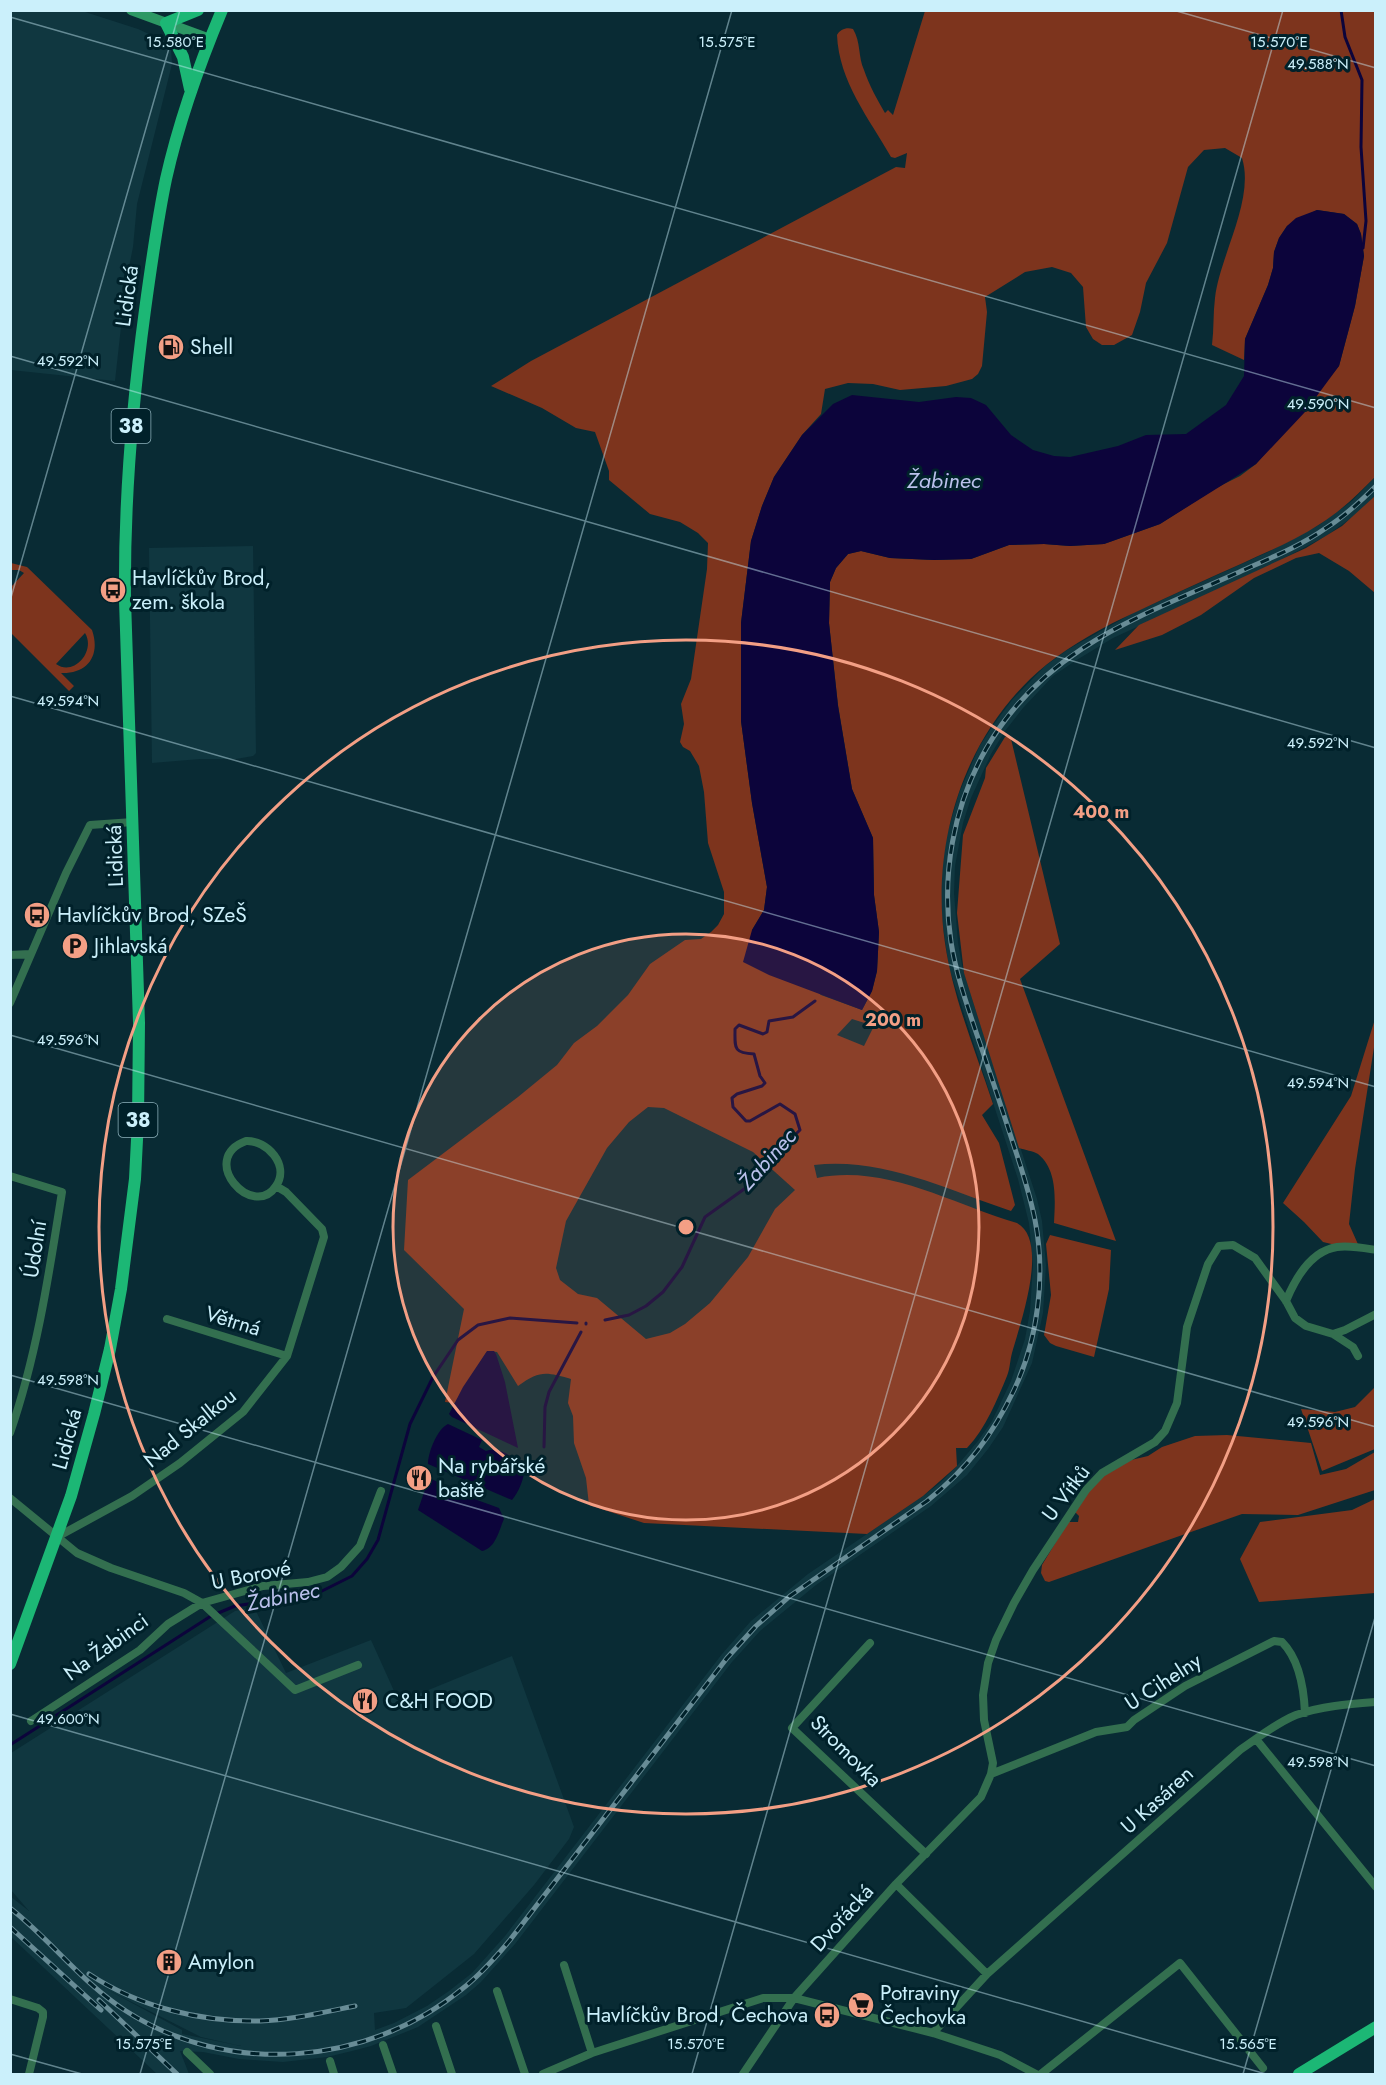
<svg xmlns="http://www.w3.org/2000/svg" width="1386" height="2085" viewBox="0 0 1386 2085" font-family="Jost,sans-serif">
<style>
.built{fill:#103740;fill-rule:evenodd}
.green{fill:#7d341d;fill-rule:evenodd}
.water{fill:#0c043b}
.lines{fill:none;stroke-linecap:round;stroke-linejoin:round}
.stream{stroke:#0c043b;stroke-width:3}
.street{stroke:#336f4f;stroke-width:8}
.secondary{stroke:#2d9864;stroke-width:10}
.primary{stroke:#1cb775;stroke-width:12}
.rail-casing{stroke:#688c96;stroke-width:5}
.rail{stroke:#00212a;stroke-width:3;stroke-dasharray:9;stroke-linecap:butt}
.ticks{fill:none;stroke:#cbf0fb;stroke-width:1.5;stroke-opacity:0.45}
.ring{fill:none;stroke:#f39f85;stroke-width:3}
.labels{text-anchor:middle;dominant-baseline:central;stroke-width:6;stroke-linejoin:round;paint-order:stroke}
.shield{fill:#00212a;stroke:#8eb2bc;stroke-width:1.5}
.shield-label{font-size:20px;font-weight:bold;fill:#cbf0fb}
.street-label{font-size:21px;fill:#cbf0fb;stroke:#00212a}
.poi-label{font-size:21px;fill:#cbf0fb;stroke:#00212a;text-anchor:start}
.water-label{font-size:22px;font-style:italic;fill:#bac1ec;stroke:#00212a}
.ticks-label{font-size:15px;text-anchor:middle;fill:#cbf0fb;stroke:#00212a;stroke-width:6;stroke-linejoin:round;paint-order:stroke}
.centre{fill:#f39f85;stroke:#00212a;stroke-width:3}
.ring-label{font-size:18px;text-anchor:middle;font-weight:bold;fill:#f39f85;stroke:#00212a;stroke-width:6;stroke-linejoin:round;paint-order:stroke}
</style>
<rect width="100%" height="100%" fill="#092b34"/>
<path class="built" d="M11,10L82,11L138,29L164,41L171,49L172,64L137,204L133,247L126,282L115,381L11,370Z
M1375,477V496L1361,511L1326,536L1273,564L1113,638L1075,661L1053,676L1023,708L1005,731L991,754L971,798L963,823L955,866L954,893L958,943L962,965L975,1008L1037,1199L1042,1221L1046,1265L1043,1313L1032,1363L1003,1427L988,1449L967,1475L931,1506L816,1585L760,1631L732,1662L515,1944L481,1982L466,1995L418,2027L371,2046L352,2051L327,2057L283,2062L239,2059L203,2052L180,2051L189,2074H157L11,1937L10,1896L29,1911L11,1890V1753L235,1611L254,1607L286,1673L371,1640L399,1702L512,1656L574,1827L569,1839L534,1885L474,1954L406,2008L374,2013L375,2030L394,2023L427,2006L449,1991L472,1973L505,1936L722,1654L751,1621L808,1574L923,1496L940,1483L957,1466L978,1441L992,1421L1011,1381L1025,1339L1030,1311L1033,1265L1029,1223L1018,1179L949,968L942,920L940,893L945,841L959,793L979,747L994,724L1012,700L1045,666L1067,650L1133,613L1268,552L1319,525L1352,501ZM106,1989L201,2037L241,2046L182,2034V2030Z
M253,546L256,753L253,756L236,759H200L152,763L149,548Z"/>
<path class="green" d="M925,11H1375V477C1358,494 1341,511 1320,524C1296,540 1269,551 1243,563C1207,579 1171,595 1136,612C1104,626 1073,644 1046,665C965,731 930,842 945,943C953,998 976,1052 993,1104L982,1115L999,1143L1015,1205L1011,1211C948,1190 883,1157 814,1165L817,1178C887,1164 951,1204 1017,1223C1050,1241 1020,1324 1012,1353C1010,1360 1010,1369 1007,1376C997,1400 986,1428 967,1448H956L957,1466L923,1496L867,1534L644,1523L589,1505L586,1478L574,1443L573,1416L568,1403L571,1379C546,1372 540,1370 518,1386L497,1352L489,1351L486,1353L455,1403L445,1402L464,1309L404,1250L408,1180L518,1097L557,1065L574,1043L597,1026L628,995L650,964L685,940L701,939L711,932L718,925L724,914V892L708,843L704,792L699,766L690,751L683,747L680,742L684,724L681,704L691,679L707,569L708,543L698,533L680,522L650,514L609,480V471L595,432L576,428L542,408L491,386L531,361L896,167L905,168L907,153L895,158L891,157C869,118 839,82 837,35C840,29 847,27 853,29C861,42 858,57 864,70C869,85 877,99 885,113L888,110L893,115ZM1225,148L1242,158C1255,200 1220,255 1215,298C1213,313 1214,329 1212,345L1244,360L1245,339L1268,285L1273,268L1274,252L1279,238L1287,226L1317,210L1344,214L1357,224L1361,234L1364,256L1355,306L1339,366L1256,464L1240,476L1216,488L1160,524L1104,544L1070,546L1044,544L1009,545L971,559L934,560L890,558L861,551L848,554L836,568L830,582L829,623L838,705L852,789L873,838L874,895L879,932L877,971L872,991L862,1010L821,995L752,930L764,910L767,887L752,803L741,721V623L751,541L762,506L774,477L802,435L821,414L825,389L848,383L873,384L900,390L946,386L972,379L978,374L982,366L987,312L985,297L1025,272L1052,267L1071,273L1083,287L1086,327L1093,339L1102,345H1114L1132,335L1140,312L1146,283L1167,243L1188,167L1204,150ZM852,1019L874,1026L864,1046L837,1035ZM648,1107L664,1108L753,1152L795,1190L775,1209L748,1257L710,1303L685,1324L670,1333L646,1339L597,1298L578,1294L560,1280L556,1268L566,1221L607,1148L629,1122Z
M1375,496V593L1349,571L1319,553L1296,558L1254,578L1201,615L1162,635L1115,650L1139,625L1306,548L1342,526Z
M11,563L27,567L92,630C101,656 87,674 61,673L74,686L69,691L11,633V587L24,573L19,570H11ZM85,633C96,651 74,677 56,664Z
M1008,736L1011,739L1060,944L1020,979L1116,1241L1054,1223C1055,1201 1058,1170 1038,1154C1033,1151 1025,1150 1019,1148L964,973L957,913L963,835L985,778L986,768L1005,737Z
M1375,1019V1041L1355,1169L1349,1224L1361,1251L1323,1242L1304,1222L1283,1203L1351,1096Z
M1050,1235L1111,1250L1109,1289L1094,1357L1056,1346L1050,1343L1044,1335L1051,1295L1046,1244Z
M1375,1387V1449L1322,1471L1301,1409L1335,1412L1355,1407Z
M1227,1435L1311,1443L1320,1475L1346,1469L1375,1452V1490L1298,1515L1242,1514L1049,1582L1045,1581L1041,1573L1042,1565L1068,1522H1078L1079,1516L1075,1512L1089,1491L1102,1476L1131,1460L1148,1456L1162,1447L1195,1436Z
M1375,1499V1593L1259,1602L1240,1559L1260,1522L1352,1510Z"/>
<path class="water" d="M1317,210L1344,214L1357,224L1361,234L1364,256L1355,306L1339,366L1305,412L1256,464L1160,524L1104,544L1070,546L1044,544L1009,545L971,559L934,560L890,558L861,551L848,554L836,568L830,582L829,623L838,706L852,789L873,838L874,895L879,932L877,971L872,991L862,1010L769,975L743,962L752,930L764,910L767,887L752,803L741,721V623L751,541L762,506L774,477L802,435L833,404L852,395L919,402L956,397L971,398L986,405L1011,435L1033,450L1054,456L1070,457L1118,446L1146,435L1186,434L1226,405L1244,376L1245,339L1268,285L1273,268L1274,252L1279,238L1287,226L1296,218Z
M487,1351H494L496,1354L505,1382L518,1448L452,1417L449,1414L463,1387Z
M448,1424L482,1440L479,1447L486,1451C500,1446 513,1458 524,1465C526,1475 519,1492 512,1500L428,1464C428,1453 437,1429 448,1424Z
M429,1478L477,1500L499,1508L504,1519C499,1530 496,1548 482,1551L418,1510Z"/>
<g class="lines">
<path class="stream" d="M1341,10L1345,37L1362,80L1361,147L1366,221L1363,248
M605,1320L629,1315L646,1306L663,1292L682,1267L705,1217L754,1182L769,1160L800,1130L795,1114L780,1104L750,1121H746L733,1107L732,1098L737,1094L762,1086L765,1083L760,1076L754,1054C733,1053 735,1048 735,1029L739,1025L763,1034L767,1032L769,1021L793,1017L815,1001
M586,1324V1323
M544,1447L545,1407L549,1392L581,1332
M10,1745L211,1616L235,1606L316,1594L352,1576L367,1559L378,1540L410,1424L433,1377L458,1340L478,1325L510,1318L577,1323"/>
<path class="street" d="M10,955L30,954
M10,1003L66,873L90,825L133,822
M246,1141C267,1140 290,1165 276,1186C253,1221 197,1159 246,1141Z
M10,1176L62,1192C49,1274 37,1355 10,1433
M1286,1301C1295,1279 1311,1251 1337,1247C1349,1245 1364,1248 1376,1250
M167,1319L287,1356
M1333,1334L1345,1330L1376,1314
M10,1498L77,1553L111,1568L184,1593L202,1603L295,1690L358,1665
M57,1537L132,1496L180,1463L243,1412L287,1356L324,1237L322,1229L286,1192L276,1186
M870,1643L792,1728L926,1854
M31,1721L140,1650L168,1624L202,1603L263,1586L308,1582L327,1577L341,1567L360,1546L381,1491
M1256,1739L1376,1887
M991,1774L1096,1732L1127,1727L1134,1720L1185,1686L1274,1641L1282,1642C1299,1659 1304,1690 1305,1713
M896,1884L987,1974
M564,1965L592,2053
M497,1991L525,2074
M10,1999L38,2008L43,2012V2017L29,2074
M436,2026L452,2074
M933,2033L987,1974L1240,1750C1258,1738 1276,1723 1296,1715C1321,1706 1349,1704 1376,1702
M383,2045L393,2074
M187,2052L210,2074
M330,2061L334,2074
M543,2074L592,2053L763,1998H794L933,2033L1000,2055L1036,2074
M743,2074L794,1998L896,1884L981,1797L991,1774L993,1763L984,1720L983,1695L988,1663L996,1640L1014,1603L1033,1570L1086,1490L1102,1473L1155,1442L1165,1431L1177,1403L1187,1327L1208,1264L1219,1246L1233,1245L1255,1258L1286,1301L1295,1318L1306,1326L1333,1334L1353,1347L1358,1356
M1041,2074L1180,1963L1263,2068"/>
<path class="secondary" d="M131,10L210,39"/>
<path class="primary" d="M190,89L183,57L166,23L198,10
M10,1664L71,1496L94,1414L110,1349L121,1289L135,1179L138,1120L139,1023L125,600C124,503 132,406 145,310C151,266 157,222 166,179C179,121 199,65 222,10
M1299,2074L1376,2027"/>
<defs>
<path id="rail" d="M10,1908C51,1940 82,1983 126,2011C228,2077 368,2066 462,1989C480,1975 495,1958 510,1940L727,1658L756,1626L790,1596L927,1501C967,1469 992,1436 1014,1390C1038,1339 1046,1276 1035,1220C1030,1195 1022,1170 1014,1146C1002,1109 990,1072 977,1035C967,1005 956,974 951,942C941,876 953,807 986,749C1045,646 1144,615 1246,569C1273,557 1302,545 1326,528C1345,516 1360,502 1376,486
M10,1927L101,2010
M89,1974C139,2007 200,2022 260,2021C292,2020 324,2012 355,2006
M99,2000L177,2074"/>
</defs>
<use href="#rail" class="rail-casing"/>
<use href="#rail" class="rail"/>
</g>
<path class="ticks" d="M1173,10L1376,68M10,17L1376,408M10,356L1376,748M10,601L180,10M10,696L1376,1087M10,1035L1376,1427M10,1375L1376,1766M10,1714L1266,2074M10,2054L82,2074M140,2074L732,10M692,2074L1283,10M1243,2074L1376,1614"/>
<circle cx="686" cy="1227" r="293" fill="#f39f85" fill-opacity=".12"/>
<g class="ring">
<circle cx="686" cy="1227" r="293"/>
<circle cx="686" cy="1227" r="587"/>
</g>
<defs>
<symbol id="fuel-disc" viewBox="-11 -11 22 22"><circle r="9.5" fill="#f39f85" stroke="#00212a"/><path d="M-5.5-6h7V0h2V4h1.3V-2.5L3-4.5l.8-.8L6-3V5H2.5V1h-1V6h-7ZM-4.2-4.7v3.2H.2V-4.7Z" fill="#111"/></symbol>
<symbol id="bus-disc" viewBox="-11 -11 22 22"><circle r="9.5" fill="#f39f85" stroke="#00212a"/><path d="M-5-6H5V4H4V6H2V4H-2V6H-4V4H-5ZM-3.5-4V0h7V-4ZM-3.5 1.2v1.5H-2V1.2ZM2 1.2v1.5H3.5V1.2Z" fill="#111"/></symbol>
<symbol id="parking-disc" viewBox="-11 -11 22 22"><circle r="9.5" fill="#f39f85" stroke="#00212a"/><path d="M-3.5-5.5H1a3.5 3.5 0 0 1 0 7H-1V5.5H-3.5ZM-1-3.4V-.6H.8a1.4 1.4 0 0 0 0-2.8Z" fill="#111"/></symbol>
<symbol id="restaurant-disc" viewBox="-11 -11 22 22"><circle r="9.5" fill="#f39f85" stroke="#00212a"/><path d="M-5-6h1v4h1v-4h1v4h1v-4h1v5L-1.5 .5V6h-2V.5L-5-1ZM5-6V6H3V1.5H1.5Q1.5-4 5-6Z" fill="#111"/></symbol>
<symbol id="building-disc" viewBox="-11 -11 22 22"><circle r="9.5" fill="#f39f85" stroke="#00212a"/><path d="M-4-6H4V6H1V3H-1V6H-4ZM-2.5-4.3h1.7v1.8h-1.7ZM.8-4.3h1.7v1.8H.8ZM-2.5-1h1.7V.8h-1.7ZM.8-1h1.7V.8H.8Z" fill="#111"/></symbol>
<symbol id="supermarket-disc" viewBox="-11 -11 22 22"><circle r="9.5" fill="#f39f85" stroke="#00212a"/><path d="M-6-5.5h2.5l.6 2H6L4.5 2H-2.5L-4.4-4H-6ZM-1.5 3.2a1.3 1.3 0 1 0 .1 0ZM3 3.2a1.3 1.3 0 1 0 .1 0Z" fill="#111"/></symbol>
</defs>
<g fill-rule="evenodd">
<use href="#fuel-disc" x="156" y="332" width="30" height="30"/>
<use href="#bus-disc" x="98" y="575" width="30" height="30"/>
<use href="#bus-disc" x="22" y="900" width="30" height="30"/>
<use href="#parking-disc" x="60" y="931" width="30" height="30"/>
<use href="#restaurant-disc" x="404" y="1463" width="30" height="30"/>
<use href="#restaurant-disc" x="350" y="1686" width="30" height="30"/>
<use href="#building-disc" x="154" y="1947" width="30" height="30"/>
<use href="#supermarket-disc" x="846" y="1990" width="30" height="30"/>
<use href="#bus-disc" x="812" y="2000" width="30" height="30"/>
</g>
<g class="labels">
<g class="shield">
<rect x="111.5" y="409" width="39" height="34" rx="4.5"/>
<rect x="118.5" y="1103" width="39" height="34" rx="4.5"/>
</g>
<g class="shield-label">
<text x="131" y="426">38</text>
<text x="138" y="1120">38</text>
</g>
<g class="street-label">
<text transform="translate(127 296) rotate(-82)">Lidická</text>
<text transform="translate(115 856) rotate(-92)">Lidická</text>
<text transform="translate(35 1249) rotate(-81)">Údolní</text>
<text transform="translate(233 1321) rotate(17)">Větrná</text>
<text transform="translate(190 1428) rotate(-39)">Nad Skalkou</text>
<text transform="translate(67 1439) rotate(-75)">Lidická</text>
<text transform="translate(1066 1493) rotate(-53)">U Vítků</text>
<text transform="translate(251 1575) rotate(-11)">U Borové</text>
<text transform="translate(106 1647) rotate(-36)">Na Žabinci</text>
<text transform="translate(1163 1682) rotate(-33)">U Cihelny</text>
<text transform="translate(846 1751) rotate(45)">Stromovka</text>
<text transform="translate(1157 1800) rotate(-42)">U Kasáren</text>
<text transform="translate(842 1918) rotate(-48)">Dvořácká</text>
</g>
<g class="poi-label">
<text x="190" y="347">Shell</text>
<text x="132" y="578">Havlíčkův Brod,<tspan x="132" dy="24">zem. škola</tspan></text>
<text x="57" y="915">Havlíčkův Brod, SZeŠ</text>
<text x="94" y="946">Jihlavská</text>
<text x="438" y="1466">Na rybářské<tspan x="438" dy="24">baště</tspan></text>
<text x="385" y="1701">C&amp;H FOOD</text>
<text x="188" y="1962">Amylon</text>
<text x="880" y="1993">Potraviny<tspan x="880" dy="24">Čechovka</tspan></text>
<text x="808" y="2015" text-anchor="end">Havlíčkův Brod, Čechova</text>
</g>
<g class="water-label">
<text x="944" y="480">Žabinec</text>
<text transform="translate(767 1159) rotate(-48)">Žabinec</text>
<text transform="translate(283 1596) rotate(-11)">Žabinec</text>
</g>
</g>
<g class="ticks-label">
<text x="175" y="47">15.580°E</text>
<text x="727" y="47">15.575°E</text>
<text x="1279" y="47">15.570°E</text>
<text x="1318" y="69">49.588°N</text>
<text x="68" y="366">49.592°N</text>
<text x="1318" y="409">49.590°N</text>
<text x="68" y="706">49.594°N</text>
<text x="1318" y="748">49.592°N</text>
<text x="68" y="1045">49.596°N</text>
<text x="1318" y="1088">49.594°N</text>
<text x="68" y="1385">49.598°N</text>
<text x="1318" y="1427">49.596°N</text>
<text x="68" y="1724">49.600°N</text>
<text x="1318" y="1767">49.598°N</text>
<text x="144" y="2049">15.575°E</text>
<text x="696" y="2049">15.570°E</text>
<text x="1248" y="2049">15.565°E</text>
</g>
<circle cx="686" cy="1227" r="9" class="centre"/>
<g class="ring-label">
<text x="1101" y="818">400 m</text>
<text x="893" y="1026">200 m</text>
</g>
<rect width="1386" height="2085" fill="none" stroke="#cbf0fb" stroke-width="24"/>
</svg>
